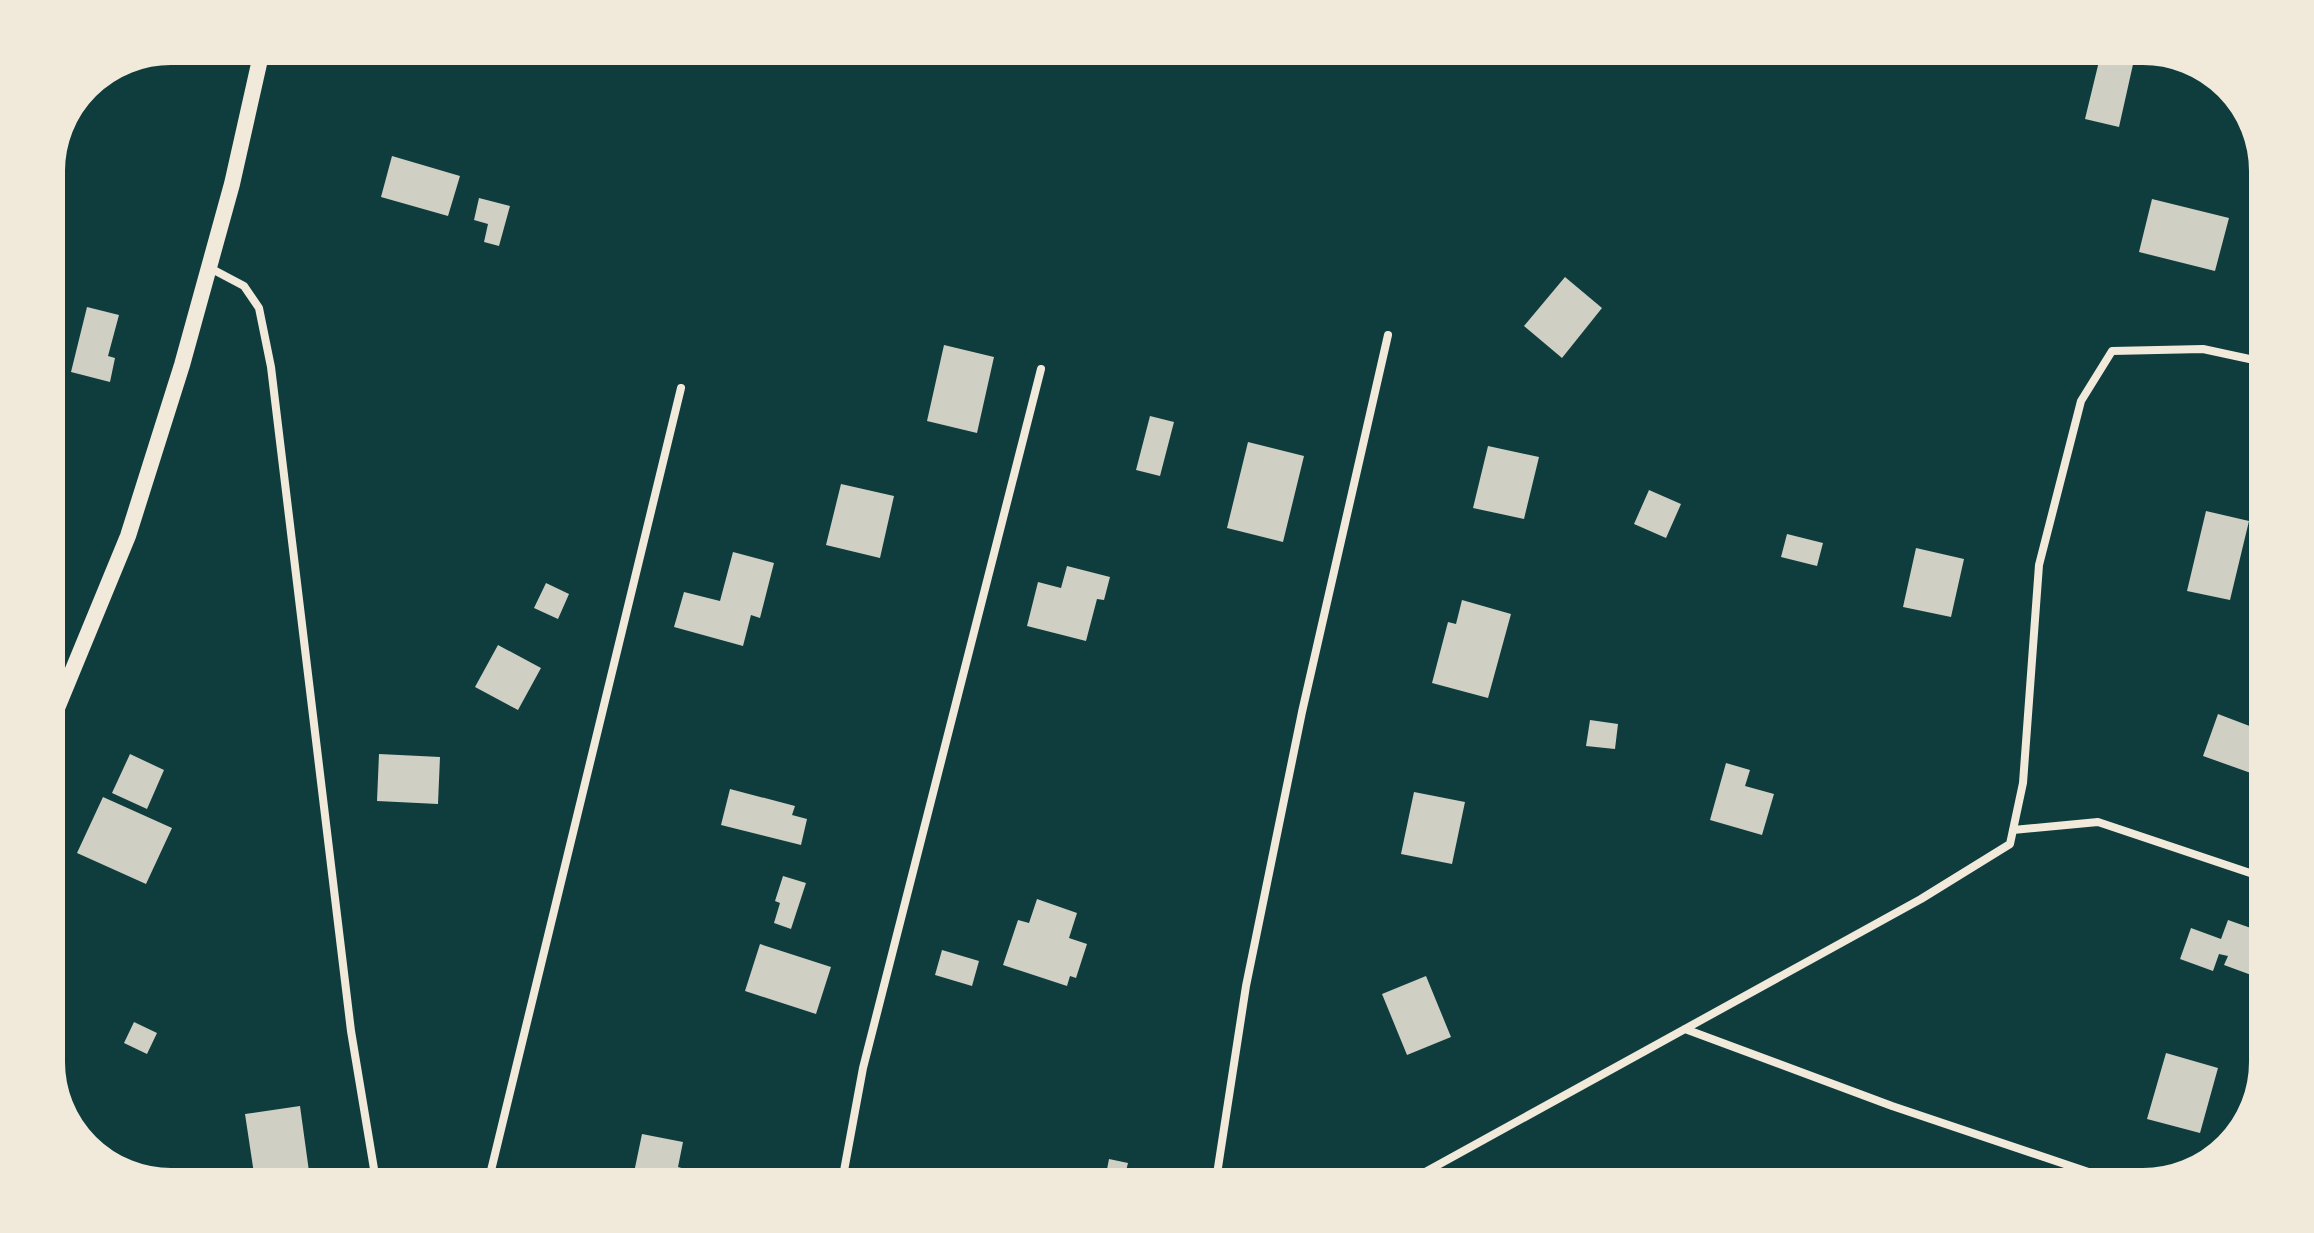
<svg xmlns="http://www.w3.org/2000/svg" width="2314" height="1233" viewBox="0 0 2314 1233" font-family="'Exo 2',sans-serif">
<style>
.building{fill:#cfcfc3}
.lines{fill:none;stroke-linecap:round;stroke-linejoin:round}
.minor{stroke:#f1e9da;stroke-width:8}
.secondary{stroke:#f1e9da;stroke-width:16}
.rim{fill:none;stroke:#f1e9da;stroke-width:10}
</style>
<rect width="100%" height="100%" fill="#0f3d3e"/>
<path class="building" d="M2101,53L2134,60L2119,127L2085,119Z
M392,156L460,176L448,216L381,197Z
M479,198L510,206L499,246L484,242L488,224L474,220Z
M2152,199L2229,218L2215,271L2139,252Z
M1565,277L1602,308L1562,358L1524,326Z
M87,307L119,315L108,356L115,358L110,382L71,372Z
M944,345L994,357L977,433L927,421Z
M1150,416L1174,422L1160,476L1136,470Z
M1248,442L1304,456L1283,542L1227,528Z
M1488,446L1539,457L1524,519L1473,508Z
M841,484L894,496L880,558L826,545Z
M1649,490L1681,504L1666,538L1634,524Z
M2206,511L2249,521L2230,600L2187,591Z
M1787,534L1823,543L1817,566L1781,557Z
M1916,548L1964,559L1951,617L1903,607Z
M733,552L774,563L760,618L751,615L743,646L674,627L684,592L720,601Z
M1067,566L1110,577L1104,600L1097,599L1086,641L1027,626L1038,582L1061,588Z
M546,583L569,594L558,619L534,608Z
M1462,600L1511,614L1488,698L1432,683L1448,622L1456,624Z
M498,645L541,668L518,710L475,687Z
M2218,714L2268,733V759L2262,777L2203,756Z
M1590,720L1618,724L1615,749L1586,746Z
M130,754L164,770L147,809L112,793Z
M379,754L440,757L438,804L377,801Z
M1726,763L1750,770L1745,786L1774,794L1762,835L1710,820Z
M730,789L795,806L792,815L807,819L801,845L721,825Z
M1414,792L1465,802L1452,864L1401,854Z
M103,797L172,828L146,884L77,853Z
M783,876L806,883L791,929L774,923L780,903L775,901Z
M1037,899L1077,913L1069,938L1087,944L1076,978L1070,976L1067,986L1003,965L1018,920L1029,923Z
M2228,920L2268,934L2254,976L2224,965L2228,956L2219,954L2213,971L2180,959L2191,928L2221,939Z
M760,944L831,967L816,1014L745,991Z
M942,950L979,961L972,986L935,975Z
M1426,976L1451,1037L1407,1055L1382,994Z
M134,1022L157,1033L147,1054L124,1043Z
M2166,1053L2218,1068L2200,1133L2147,1119Z
M300,1106L311,1186L256,1187L245,1114Z
M642,1134L683,1142L678,1167L685,1169L681,1187H631Z
M1109,1159L1128,1163L1122,1187L1104,1185Z"/>
<g class="lines">
<path class="minor" d="M210,268L244,286L259,308L271,367L351,1031L377,1187
M2013,830L2098,822L2268,879
M1685,1029L1892,1106L2133,1187
M487,1187L681,388
M841,1187L863,1068L1041,369
M1215,1187L1246,986L1302,712L1388,335
M1398,1187L1921,899L2010,844L2023,783L2039,565L2081,401L2112,351L2203,349L2268,363"/>
<path class="secondary" d="M46,735L128,536L182,365L232,184L263,46"/>
</g>
<path d="M0 0H2314V1233H0ZM171 60H2143A111 111 0 0 1 2254 171V1062A111 111 0 0 1 2143 1173H171A111 111 0 0 1 60 1062V171A111 111 0 0 1 171 60Z" fill="#f1e9da" fill-rule="evenodd"/>
<path class="rim" d="M171 60H2143A111 111 0 0 1 2254 171V1062A111 111 0 0 1 2143 1173H171A111 111 0 0 1 60 1062V171A111 111 0 0 1 171 60Z"/>
</svg>
